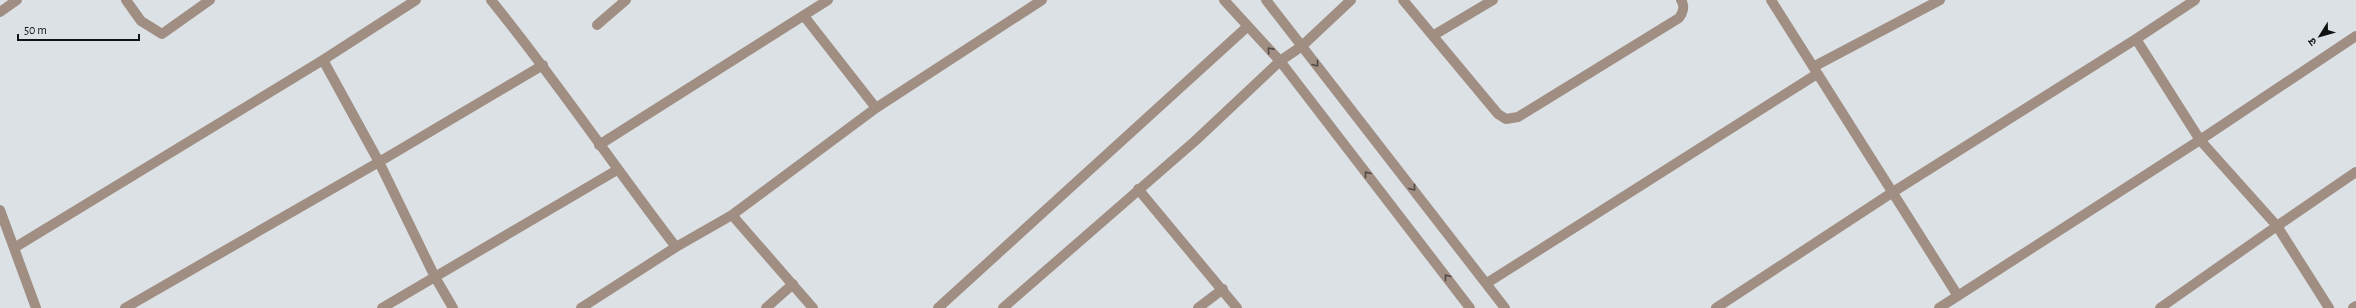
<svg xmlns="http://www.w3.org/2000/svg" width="2356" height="308" viewBox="0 0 2356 308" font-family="'Alegreya Sans','Noto Sans Devanagari',sans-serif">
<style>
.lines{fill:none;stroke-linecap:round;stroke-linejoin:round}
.minor{stroke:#a08e83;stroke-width:10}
.oneway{stroke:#514a45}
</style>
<rect width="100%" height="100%" fill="#dbe1e5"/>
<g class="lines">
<path class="minor" d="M126,0L141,21L162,34L210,0
M491,0C556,80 613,165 676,247
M1224,0L1280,61L1470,308
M1266,0L1505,308
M1403,0L1498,114L1506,119L1518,117L1679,18C1683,13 1685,6 1681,0
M1771,0L1958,296
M0,12L17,0
M804,16L876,108
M597,25L626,0
M1434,35L1493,0
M2136,39L2195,0
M323,60L379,162L435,277L453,308
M1813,67L1940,0
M599,145L828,0
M1138,189L1237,308
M0,210L36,308
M732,215L876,108L1042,0
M14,248L323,60L416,0
M1487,283L1817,74
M125,308L379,162L543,65
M382,308L617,170
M581,308L676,247L732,215L813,308
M766,308L793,284
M938,308L1248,26
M1003,308L1195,141L1280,61L1302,46L1351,0
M1198,308L1223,289
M1716,308L1893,192L2136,39L2200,140L1939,308
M2160,308L2277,226L2200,140L2356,36
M2329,308L2277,226L2356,172
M2353,308L2356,306"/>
</g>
<defs><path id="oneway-chevron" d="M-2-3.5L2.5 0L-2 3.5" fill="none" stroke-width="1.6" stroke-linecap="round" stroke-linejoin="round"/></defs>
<g class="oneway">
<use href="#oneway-chevron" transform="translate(1270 50) rotate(-132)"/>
<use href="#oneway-chevron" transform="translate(1316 64) rotate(52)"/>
<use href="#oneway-chevron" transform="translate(1367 174) rotate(-128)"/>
<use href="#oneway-chevron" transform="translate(1413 188) rotate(52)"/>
<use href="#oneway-chevron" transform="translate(1447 277) rotate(-128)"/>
</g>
<g transform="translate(2320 36) rotate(233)" stroke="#dbe1e5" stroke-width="3" paint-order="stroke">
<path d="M0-3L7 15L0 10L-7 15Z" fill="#101213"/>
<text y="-6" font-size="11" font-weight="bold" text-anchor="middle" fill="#101213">उ</text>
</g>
<path d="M18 34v6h121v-6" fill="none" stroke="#101213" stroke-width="2"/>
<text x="24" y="34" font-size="12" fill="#101213" stroke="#dbe1e5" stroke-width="3" paint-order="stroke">50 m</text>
</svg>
